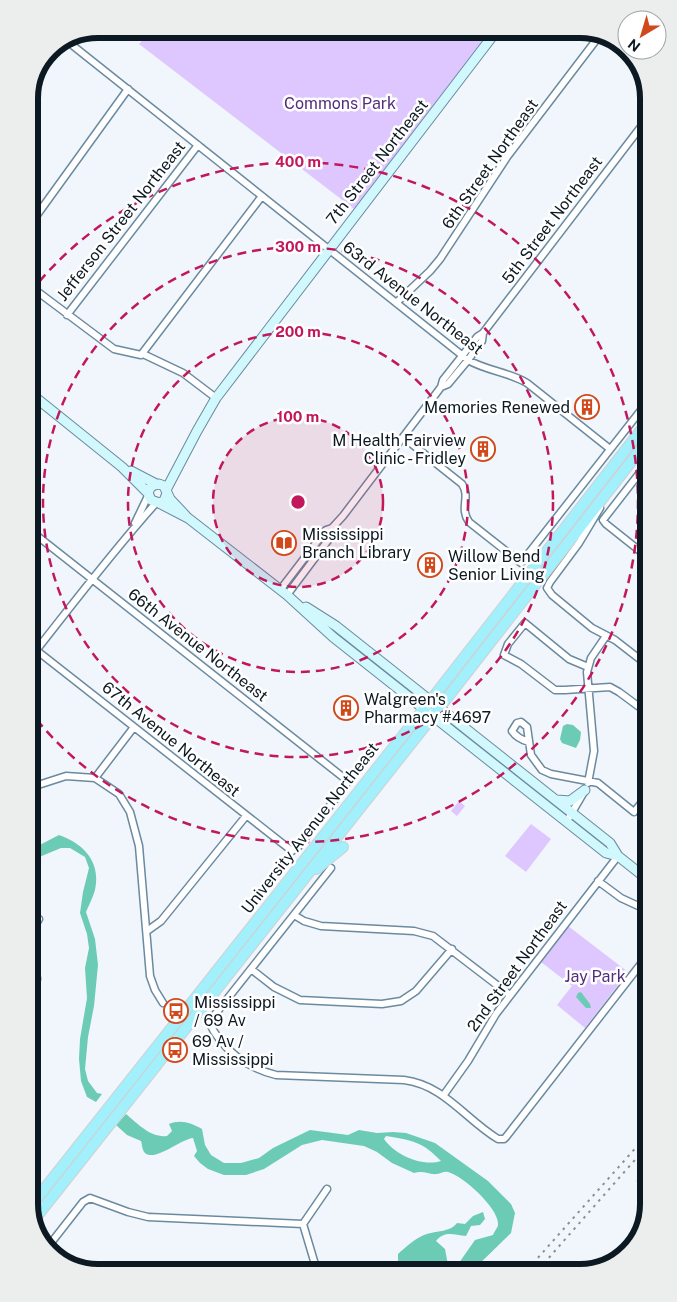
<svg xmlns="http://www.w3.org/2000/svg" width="677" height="1302" viewBox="0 0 677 1302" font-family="'Public Sans',sans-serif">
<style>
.green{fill:#ddc7fe}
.water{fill:#6ccbb5;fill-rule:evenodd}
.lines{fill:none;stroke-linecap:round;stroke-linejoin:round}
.street-casing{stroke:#6b8aa0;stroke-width:9}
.secondary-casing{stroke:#6b8aa0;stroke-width:11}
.primary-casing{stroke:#cfd1d3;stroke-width:12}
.street{stroke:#fff;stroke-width:6}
.secondary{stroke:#d0f8fd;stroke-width:9}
.primary{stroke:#a1f0fb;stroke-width:10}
.rail{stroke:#879097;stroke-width:2;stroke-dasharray:2.5 5;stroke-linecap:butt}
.ring{fill:none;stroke:#c2185b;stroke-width:2.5;stroke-dasharray:9 6}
.labels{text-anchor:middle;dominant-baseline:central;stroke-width:5;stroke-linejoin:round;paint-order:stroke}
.park-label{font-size:16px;fill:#532e7b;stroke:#fff}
.street-label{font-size:16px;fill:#0d1922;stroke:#fff}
.poi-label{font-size:16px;fill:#0d1922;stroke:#fff;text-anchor:start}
.rim{fill:none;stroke:#0d1922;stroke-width:6}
.centre{fill:#c2185b;stroke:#fff;stroke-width:2.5}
.ring-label{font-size:15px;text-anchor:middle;font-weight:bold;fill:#c2185b;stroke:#fff;stroke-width:5;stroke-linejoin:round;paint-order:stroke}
</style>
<rect width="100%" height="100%" fill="#f0f6fb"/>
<path class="green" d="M147,29H492L354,209L139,44L150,32Z
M459,801L465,806L457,816L451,811Z
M531,824L551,839L526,872L505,856Z
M568,926L628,972L585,1028L557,1005L572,986L541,962Z
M648,1167V1190L636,1181Z"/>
<path class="water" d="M567,724L573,725L581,732L580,740L576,748L562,743L560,739L563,726Z
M59,835C84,844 101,862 95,890C93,897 89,905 86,912L95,939L98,965L94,1006L88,1037L85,1069L88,1081L97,1093L102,1094L96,1102L87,1097L81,1081L79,1059L80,1039L87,998L85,968L89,948L87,934L80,913L83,892L89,868L85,857L70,848H61L32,860V849Z
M581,992L590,1004L591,1008H586L576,997L578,993Z
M126,1114C138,1124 151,1138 167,1136L172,1131L169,1124C180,1119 192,1123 202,1129L205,1145L211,1155L224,1163H241L259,1158L273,1148L310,1130L348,1135L359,1130L377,1133L393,1132L406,1133L435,1143L488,1181L511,1204L515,1213L511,1233L474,1269L454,1270L475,1240L493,1235C494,1232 498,1227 498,1225C500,1209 462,1175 448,1172C443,1171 441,1174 437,1174C428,1175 425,1170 414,1173L392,1163L377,1152L364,1146L322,1140L302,1145L264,1169L246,1175H224L208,1169L200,1163L194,1156L197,1151L193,1138C181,1139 155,1162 145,1153C142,1150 142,1144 141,1141L127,1135L116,1125ZM386,1136C412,1140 423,1142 441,1161C422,1167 395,1155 384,1139Z
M483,1212L485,1219L480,1225L471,1226L466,1236C454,1235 445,1230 436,1241L445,1249L449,1270H403L398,1264V1254C406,1247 414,1239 424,1235C436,1230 449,1233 457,1223L465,1224L473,1216Z"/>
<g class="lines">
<defs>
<path id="street" d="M67,41L468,360C487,371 509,372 527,383L610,449
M42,65L57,46
M29,226L128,89
M30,286L114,349L141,355L143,354L183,373L216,398
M396,303L430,271L440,259L507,157L600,35
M67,315L198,145
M141,355L262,196
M441,387L443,380L477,337L483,333L643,124
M403,437L462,484C471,497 459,508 469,522L521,563L645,405
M645,466L603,520L606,524L645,555
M600,508L579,543L550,582L547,588L552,595L592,628L615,640L646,664
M135,523L148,496
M31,531L344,778L346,782V785L298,847L292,851L31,646
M280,590L326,530L332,528L343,516L435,395L441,387L448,384L468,360L482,341L483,333
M287,595L332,535V528
M31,657C72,605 112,552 156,503
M588,667L569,659L525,623L508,644L504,655L521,664L555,690H565L610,687L619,692L646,712
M529,742C522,740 516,737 512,731L517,723L521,722L527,727L531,755L542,770L551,774L598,783L634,812L646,797
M95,778L134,727
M588,783L594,751L587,672L591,658L606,636
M32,787L66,776L95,778L119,794L130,812L139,846L150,976L155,990L163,1003
M567,821L584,792
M331,868L209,1022C221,1049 247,1068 276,1075L404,1080C444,1085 465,1119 498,1139H504L506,1137L647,956
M598,881L621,898L647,910
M294,915L304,921L321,926L414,931L433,936L510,995
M33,929L39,919
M147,931L161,921L246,816
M33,953L37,979L33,997
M251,969L274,987L300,1000L382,1004L401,1001L416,991L452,949
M443,1096L468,1061L496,1014L618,856
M303,1224L327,1189
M635,1244L637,1242
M47,1248L83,1202L90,1198L128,1212L148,1217L303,1224L317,1271"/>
<path id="secondary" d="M30,393L122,467L148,493
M131,471L156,484
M166,490L197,431L216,398L498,29
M167,493L164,501L159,503L151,500L148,493L150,488L154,485L159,484L164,486L170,499L186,516
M159,503L188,518L287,595L333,637L606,853L618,856
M306,607L336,626L610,843L618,856L647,879
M557,800L570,801L585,790"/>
<path id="primary" d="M316,869L343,847
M34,1202L431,700L645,425
M34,1220L440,707L645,444"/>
</defs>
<use href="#street" class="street-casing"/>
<use href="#secondary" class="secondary-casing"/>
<use href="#primary" class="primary-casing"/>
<use href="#street" class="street"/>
<use href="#secondary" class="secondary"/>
<use href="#primary" class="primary"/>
<path class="rail" d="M528,1269L648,1134
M539,1269L648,1145"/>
</g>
<circle cx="298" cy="502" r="85" fill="#c2185b" fill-opacity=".12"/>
<g class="ring">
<circle cx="298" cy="502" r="85"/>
<circle cx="298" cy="502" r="170"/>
<circle cx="298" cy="502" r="255"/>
<path d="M30 293A340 340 0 1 1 32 714"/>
</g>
<defs>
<symbol id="building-ring" viewBox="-11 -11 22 22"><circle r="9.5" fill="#fff" stroke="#d1491b" stroke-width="1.5"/><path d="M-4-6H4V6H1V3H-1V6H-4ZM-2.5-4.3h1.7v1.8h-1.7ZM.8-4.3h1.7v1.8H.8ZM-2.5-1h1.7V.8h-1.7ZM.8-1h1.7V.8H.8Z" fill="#d1491b"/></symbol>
<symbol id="library-ring" viewBox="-11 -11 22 22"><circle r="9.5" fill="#fff" stroke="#d1491b" stroke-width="1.5"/><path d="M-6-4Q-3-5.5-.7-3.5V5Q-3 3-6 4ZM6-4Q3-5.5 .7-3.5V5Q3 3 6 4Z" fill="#d1491b"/></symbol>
<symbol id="bus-ring" viewBox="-11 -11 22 22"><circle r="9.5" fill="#fff" stroke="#d1491b" stroke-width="1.5"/><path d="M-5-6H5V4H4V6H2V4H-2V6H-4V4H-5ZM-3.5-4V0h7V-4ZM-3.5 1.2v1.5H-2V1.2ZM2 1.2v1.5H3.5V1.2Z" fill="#d1491b"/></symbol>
</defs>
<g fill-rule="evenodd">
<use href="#building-ring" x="573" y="393" width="28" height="28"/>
<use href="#building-ring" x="469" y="435" width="28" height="28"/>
<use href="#library-ring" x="270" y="529" width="28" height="28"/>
<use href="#building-ring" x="416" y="551" width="28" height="28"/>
<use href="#building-ring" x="332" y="694" width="28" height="28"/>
<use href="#bus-ring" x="162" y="997" width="28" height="28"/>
<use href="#bus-ring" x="161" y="1036" width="28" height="28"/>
</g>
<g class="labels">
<g class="park-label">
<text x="340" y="103">Commons Park</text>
<text x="595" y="976">Jay Park</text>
</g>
<g class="street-label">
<text transform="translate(377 162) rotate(-52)">7th Street Northeast</text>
<text transform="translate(490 164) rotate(-55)">6th Street Northeast</text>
<text transform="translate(552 220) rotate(-53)">5th Street Northeast</text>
<text transform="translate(121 221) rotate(-52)">Jefferson Street Northeast</text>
<text transform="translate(413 298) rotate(38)">63rd Avenue Northeast</text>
<text transform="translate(198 645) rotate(38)">66th Avenue Northeast</text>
<text transform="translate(171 739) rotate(39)">67th Avenue Northeast</text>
<text transform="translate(310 828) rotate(-52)">University Avenue Northeast</text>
<text transform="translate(517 966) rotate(-54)">2nd Street Northeast</text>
</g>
<g class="poi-label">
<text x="570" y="407" text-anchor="end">Memories Renewed</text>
<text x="466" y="440" text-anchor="end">M Health Fairview<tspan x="466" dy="18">Clinic - Fridley</tspan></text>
<text x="302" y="534">Mississippi<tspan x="302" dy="18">Branch Library</tspan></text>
<text x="448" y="556">Willow Bend<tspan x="448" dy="18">Senior Living</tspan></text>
<text x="364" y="699">Walgreen's<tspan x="364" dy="18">Pharmacy #4697</tspan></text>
<text x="194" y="1002">Mississippi<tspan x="194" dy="18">/ 69 Av</tspan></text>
<text x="192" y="1041">69 Av /<tspan x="192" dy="18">Mississippi</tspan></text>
</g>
</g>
<path d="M0 0H677V1302H0ZM98 38H580A60 60 0 0 1 640 98V1204A60 60 0 0 1 580 1264H98A60 60 0 0 1 38 1204V98A60 60 0 0 1 98 38Z" fill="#eceded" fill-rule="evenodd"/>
<path class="rim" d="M98 38H580A60 60 0 0 1 640 98V1204A60 60 0 0 1 580 1264H98A60 60 0 0 1 38 1204V98A60 60 0 0 1 98 38Z"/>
<circle cx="298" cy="502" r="8" class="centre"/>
<g class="ring-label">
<text x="298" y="167">400 m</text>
<text x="298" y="252">300 m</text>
<text x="298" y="337">200 m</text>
<text x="298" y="422">100 m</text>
</g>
<g transform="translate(642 35) rotate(218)"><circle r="24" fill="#ffffff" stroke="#9ea3a7"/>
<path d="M0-4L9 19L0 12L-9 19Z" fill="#d1491b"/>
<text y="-8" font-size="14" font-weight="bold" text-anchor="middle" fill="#0d1922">N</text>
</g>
</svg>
